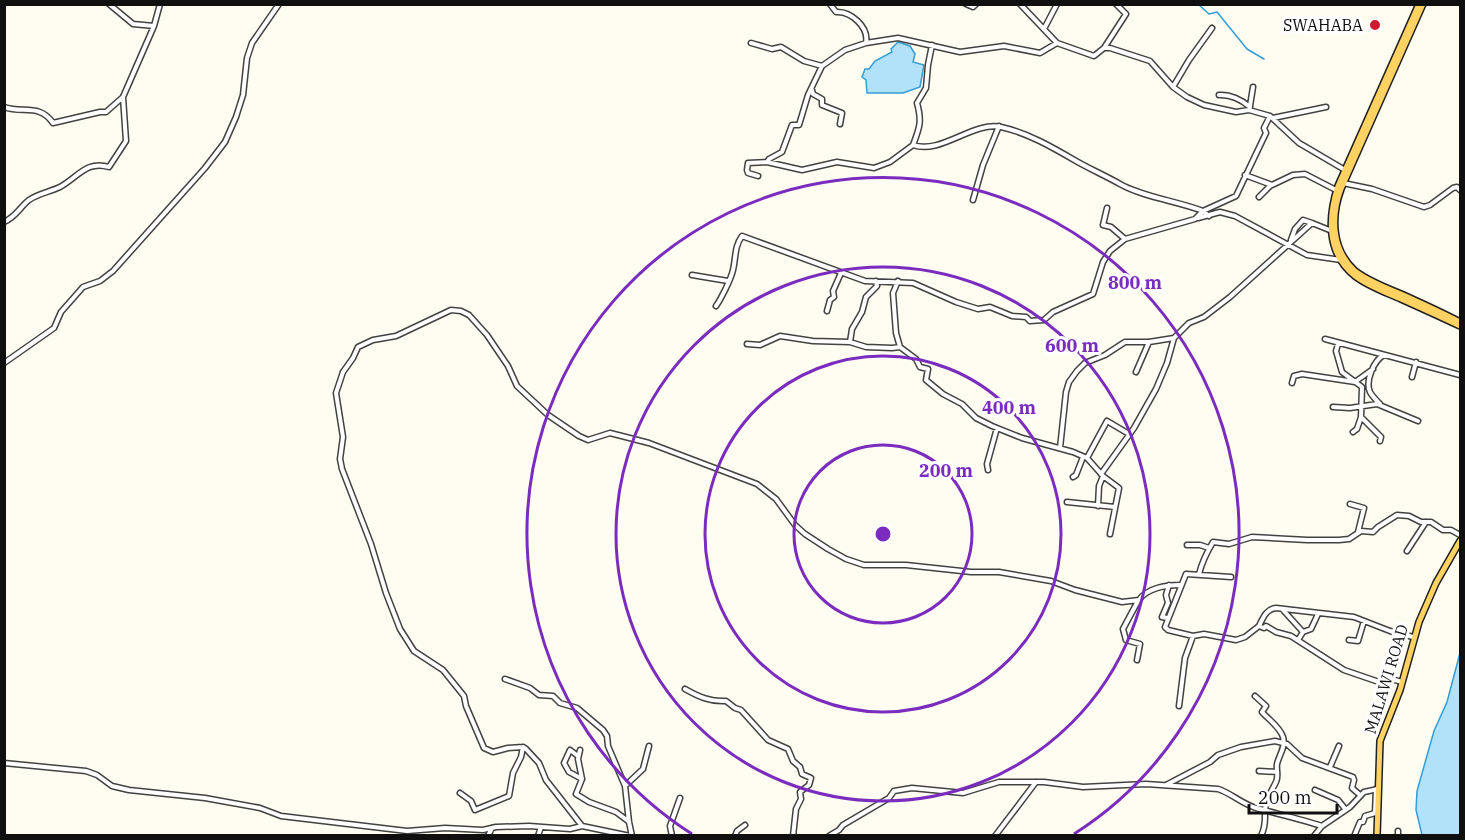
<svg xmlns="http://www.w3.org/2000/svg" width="1465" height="840" viewBox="0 0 1465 840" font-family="'IBM Plex Serif',serif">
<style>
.water{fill:#b1e2fa;stroke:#339dd7;stroke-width:1.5}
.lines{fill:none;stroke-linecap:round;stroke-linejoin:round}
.stream{stroke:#339dd7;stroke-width:1.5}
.minor-casing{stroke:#424242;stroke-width:7}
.major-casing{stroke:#202020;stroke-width:8}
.minor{stroke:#fff;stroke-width:4}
.major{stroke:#ffd261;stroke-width:5}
.ring{fill:none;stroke:#7b2cbf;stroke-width:3}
.poi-dot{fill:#ca1c2c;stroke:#fff;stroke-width:2}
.labels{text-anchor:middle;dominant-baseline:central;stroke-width:6;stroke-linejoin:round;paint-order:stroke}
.poi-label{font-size:16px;fill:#0f0f0f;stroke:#fff;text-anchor:end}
.street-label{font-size:16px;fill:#0f0f0f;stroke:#fff}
.centre{fill:#7b2cbf;stroke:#fff;stroke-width:3}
.ring-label{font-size:18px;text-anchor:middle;font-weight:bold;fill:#7b2cbf;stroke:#fff;stroke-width:6;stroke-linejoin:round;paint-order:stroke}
</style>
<rect width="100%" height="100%" fill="#fffcf1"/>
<path class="water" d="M898,42L910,46L915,54L913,62L924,65L920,87L903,93H867L866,80L862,77L865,69H869L875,61L892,52L891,49Z
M1460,653V835H1422L1416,810L1417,791L1434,731L1447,702Z"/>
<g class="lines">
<path class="stream" d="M1198,4L1209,14L1217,12L1247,49L1264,59"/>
<defs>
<path id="minor" d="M830,4L836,12C851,11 869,27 866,43
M966,4L973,7L976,4
M1020,4L1057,43
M154,26L160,4
M1044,29L1057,4
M751,43L772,49L781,47L804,61L822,66L845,50L866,43L898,38L960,52L1004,46L1040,53L1057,43L1094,56L1104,48H1110L1150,61L1173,87L1187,97L1204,105L1236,112L1249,110L1270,116L1299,143L1345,170
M1104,48L1126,14L1116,4
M1173,87L1189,60L1212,28
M812,90L813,94L822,99V105L842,113L840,124
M1219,95C1230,94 1242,100 1250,107
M1250,106L1253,87
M4,107C23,114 39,103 53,123L100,112H106L123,97L154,26L133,24L109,4
M1273,118L1326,107
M913,145C920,127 922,121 917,103L926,88L928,65L932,45
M767,162L769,159L782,152L792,125H799L808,95L822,66
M1245,175L1272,185L1293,175L1305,174L1336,190
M758,176L748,173L747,170L748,163L767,162L802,170L837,162L874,168L890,162L913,145C941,155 973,121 1001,127C1028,133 1052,147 1076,161C1090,169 1106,176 1120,184C1143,197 1177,201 1203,211L1236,196L1266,133L1264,128L1270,116
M1343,183L1372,189L1424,207L1430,205L1453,188L1457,187L1460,190
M1259,197L1271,185
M973,200L983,165L999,126
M1107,208L1103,225L1111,227L1125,239
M1198,218L1220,212L1235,216L1307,255L1341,260
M4,222C16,217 20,207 29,200C39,193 50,192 60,187C78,177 87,160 109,167L126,141L123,97
M1291,240L1295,229L1303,220L1312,223
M692,275L728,281
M898,281L893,293L896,333L900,347L916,359L920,367L928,369L926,380L943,394L962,404L976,418L992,426L1022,438L1073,452L1087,458L1103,476L1119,488L1110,534
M716,306C721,299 731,279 733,270C736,258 734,247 742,236L865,281L913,283L956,302L978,309L990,307L1012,316L1026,317L1030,321L1044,320L1053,312L1093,294L1103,262L1110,251L1125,239L1195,219L1203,211L1209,216
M827,311L830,300L834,297L833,291L841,273
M1325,339L1460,375
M850,342L852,329L862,312L866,297L877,286L876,281
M747,344L760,345L780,336L813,341L850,342L866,347L892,348L900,347
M1338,344L1336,351L1342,372L1362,387L1361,417L1381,437L1380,441
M4,363L54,328L61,312L83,287L100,281L113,271L205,168L225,142L236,117L243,95L247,58L252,43L279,4
M1136,372L1149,342
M1412,377L1416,362
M1292,383L1294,376L1302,374L1355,382L1373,369
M1380,404C1377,401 1372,396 1370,392C1365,381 1374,360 1384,355
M1333,407L1350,408L1377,404L1418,421
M1353,432L1357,429L1361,417
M1060,448L1066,392L1069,382L1077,371L1085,363L1105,355L1125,342H1149L1174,338
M1087,458L1107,421L1129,434
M988,470L987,464L997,428
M1101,474L1134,428L1156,389L1167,363L1174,338L1189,323L1204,317L1230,297L1312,223L1332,231
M1073,477L1076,475L1083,457
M1067,502L1115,507
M1350,504L1364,508L1358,532
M1098,506L1099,486L1103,476
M1187,545H1200L1209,548
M1407,551L1426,522
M1199,574C1202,562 1207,552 1213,542L1229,544L1252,537L1307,540H1339L1349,539L1361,531L1373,532L1378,527L1397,515L1409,516L1421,522H1431L1443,530H1451L1460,535
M1231,577L1186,574L1165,627L1168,630L1193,636L1204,634L1236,640L1245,637L1259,626L1264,628L1266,626L1276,632L1291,636L1344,670L1379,682L1395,680L1402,682
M1283,610L1303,632
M1167,618L1162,617L1168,603L1166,595L1169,585
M1259,626C1263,618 1266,609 1276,608L1354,617L1390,631L1413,637
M1298,640L1303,632L1311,629L1318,614
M1349,640L1358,641L1364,621
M1137,660L1140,644L1126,640L1123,629L1138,601
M505,679L530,688L539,695L553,696L560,703L577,708L603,730L607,736L608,746L625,786L629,822L632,836
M685,689C699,697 711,702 726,701L735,708L741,710L768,740L788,749L793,761L800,767L802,774L811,778L809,785L800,792L801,799L796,809L793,836
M1255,696L1266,706L1262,712C1269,720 1280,727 1283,737C1286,747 1279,755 1277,764C1276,770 1279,776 1276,782C1272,790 1268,796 1266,804C1263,816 1268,822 1261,836
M1179,706L1185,658L1193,636
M580,750L578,759L582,779
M578,756L570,750L564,763L569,772L582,779L576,794L589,802L616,812L628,821
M4,763L86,771L97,775L112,786L129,790L205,798L260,808L281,816L407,831L445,828L483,830L496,827L529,826L570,829L582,826L630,836
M1330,767L1339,746
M1259,771L1277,772
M626,785L643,769L649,746
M1166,785L1210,762L1218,755L1241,747L1275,741L1287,744L1302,758L1353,777L1354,780L1352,788L1360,795
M1315,790L1338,800L1346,810
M460,793L471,801L475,810L509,796L513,773L521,757L523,747
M582,826L546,780L539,763L526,749L523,747L508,748L493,752L484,748L466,706L464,696L443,670L414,651L400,629L386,593L371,544L342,469L340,459L343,437L336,393L343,372L353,358L358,347L373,340L396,336L451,310L461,311L469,315L487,335L508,366L517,386L548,415L579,436L588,440L610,433L649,443L757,484L776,499L795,525L805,534L828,549L846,559L864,565H906L971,572H999L1051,581L1075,590L1122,602L1139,600C1147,588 1166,585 1180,585
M1355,834L1360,822H1363L1365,816L1375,813L1376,789
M488,836L492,828
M538,836L541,827
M672,836L670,826L680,798
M735,836L737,831L745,825
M829,836L839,830L843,825L889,798L894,791L912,788L963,793L999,782H1044L1083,787L1146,784L1218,789C1231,793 1242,804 1256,808C1278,814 1300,819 1322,826L1350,807L1364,792L1378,789
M995,836L1036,782
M1314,836L1322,826
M1398,836V831"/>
<path id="major" d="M1419,4L1338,186C1328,217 1326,253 1355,276C1368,286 1385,292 1401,299C1421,308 1441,317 1460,326
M1423,4L1341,189C1331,216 1331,249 1355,271C1368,281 1386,288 1401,294C1421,303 1441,312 1460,322
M1377,836L1380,741L1400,690L1419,622L1436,583L1460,541"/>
</defs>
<use href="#minor" class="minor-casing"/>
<use href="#major" class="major-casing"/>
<use href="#minor" class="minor"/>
<use href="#major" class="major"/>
</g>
<g class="ring">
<circle cx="883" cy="534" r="89"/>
<circle cx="883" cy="534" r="178"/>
<circle cx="883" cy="534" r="267"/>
<path d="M692 834A356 356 0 1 1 1074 834"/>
</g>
<circle class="poi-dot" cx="1375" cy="25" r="6"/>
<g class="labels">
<g class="poi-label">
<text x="1363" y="25">SWAHABA</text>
</g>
<g class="street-label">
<text transform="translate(1386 679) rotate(-73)">MALAWI ROAD</text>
</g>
</g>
<circle cx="883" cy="534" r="9" class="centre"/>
<g class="ring-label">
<text x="1135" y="289">800 m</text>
<text x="1072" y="352">600 m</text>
<text x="1009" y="414">400 m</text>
<text x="946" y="477">200 m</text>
</g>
<rect width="1465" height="840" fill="none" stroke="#0f0f0f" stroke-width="12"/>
<path d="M1249 804v9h88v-9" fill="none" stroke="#0f0f0f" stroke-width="3"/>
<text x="1258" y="804" font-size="18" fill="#0f0f0f" stroke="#ffffff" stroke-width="4.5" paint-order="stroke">200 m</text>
</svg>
